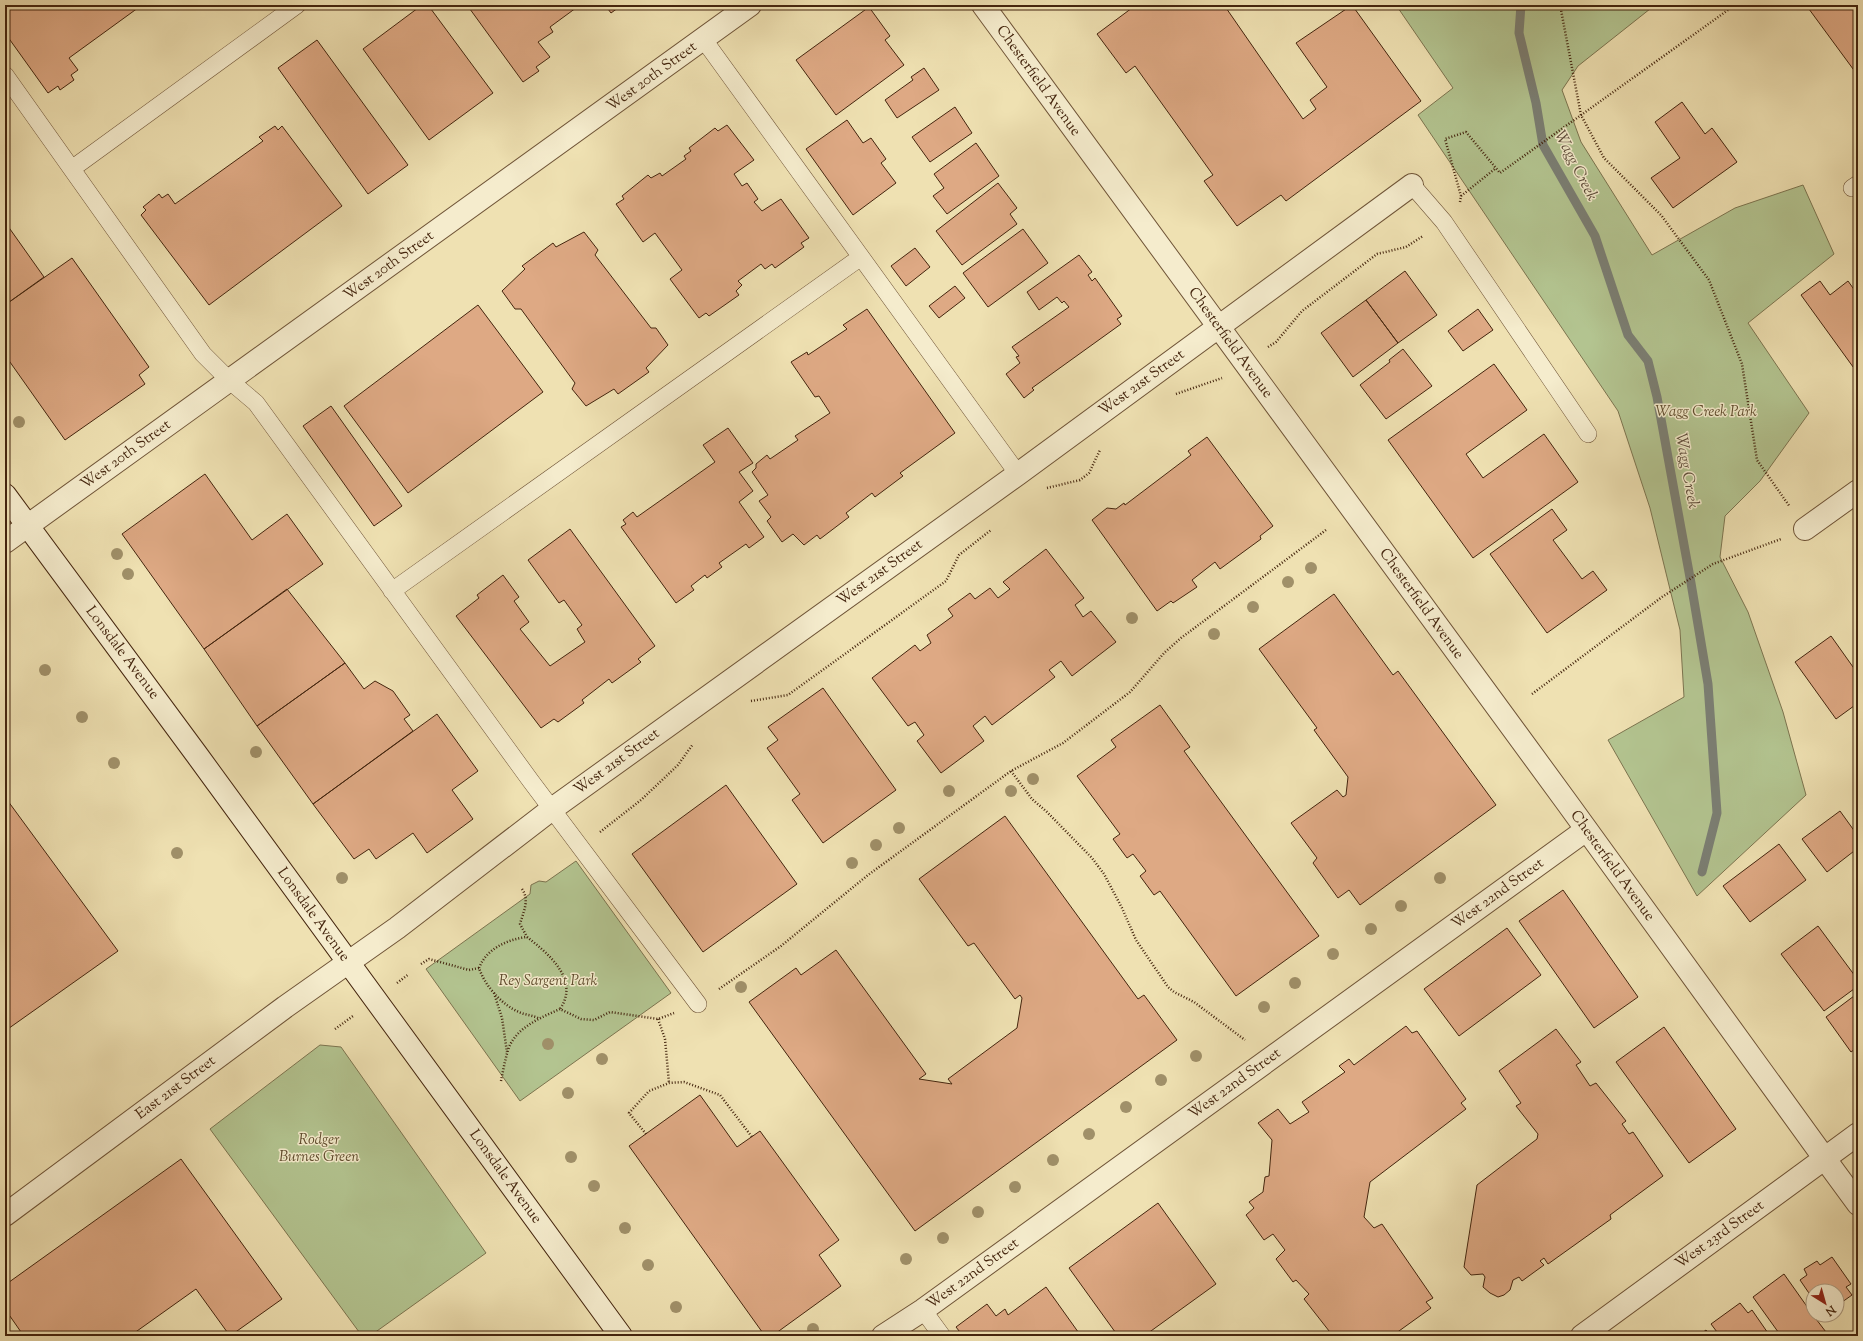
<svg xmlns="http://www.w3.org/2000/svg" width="1863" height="1341" viewBox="0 0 1863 1341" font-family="'Sorts Mill Goudy',serif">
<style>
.green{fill:#b3c490;stroke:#7c744f}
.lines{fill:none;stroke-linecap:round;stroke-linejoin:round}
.stream{stroke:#7b7f74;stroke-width:9}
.building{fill:#dea984;stroke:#44250e}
.service-casing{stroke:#6f5437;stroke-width:18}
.minor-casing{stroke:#6f5437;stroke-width:24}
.tertiary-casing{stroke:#6f5437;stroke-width:24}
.secondary-casing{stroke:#44250e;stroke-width:24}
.path{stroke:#44250e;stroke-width:2.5;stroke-dasharray:1 2;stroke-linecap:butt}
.service{stroke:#f5eccd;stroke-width:17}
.minor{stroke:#f5eccd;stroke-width:22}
.tertiary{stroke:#f5eccd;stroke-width:22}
.secondary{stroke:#f5eccd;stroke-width:22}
.tree{fill:#a09069}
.labels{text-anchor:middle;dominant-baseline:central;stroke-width:3;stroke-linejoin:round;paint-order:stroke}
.street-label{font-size:15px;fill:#44250e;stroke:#f5eccd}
.park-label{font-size:15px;font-style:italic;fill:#604d2e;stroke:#f5eccd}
.water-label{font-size:16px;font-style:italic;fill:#5b4a38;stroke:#f5eccd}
</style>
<rect width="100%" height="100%" fill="#efe1b2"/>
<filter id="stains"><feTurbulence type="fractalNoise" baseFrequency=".005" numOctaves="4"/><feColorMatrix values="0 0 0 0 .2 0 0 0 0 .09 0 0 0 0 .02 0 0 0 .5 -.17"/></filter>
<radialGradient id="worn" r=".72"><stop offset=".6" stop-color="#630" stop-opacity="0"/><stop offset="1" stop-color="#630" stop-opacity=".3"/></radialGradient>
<path class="green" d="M1396,5H1655L1578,66L1562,90L1581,142L1652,255L1735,208L1803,185L1834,254L1748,323L1809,413L1760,481L1725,516L1720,557L1748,612L1783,712L1806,795L1697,896L1608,740L1684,697L1680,630L1650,508L1618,411L1418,115L1453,88Z
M576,861L671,993L520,1101L426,969L530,894L531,885L539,881L546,882Z
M320,1045L341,1047L486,1253L370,1336H362L210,1129Z"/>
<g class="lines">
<path class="stream" d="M1521,5L1519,33L1536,103L1543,145L1595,236L1628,335L1648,361L1657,397L1691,583L1708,684L1717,813L1702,872"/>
</g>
<path class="building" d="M5,5H142L69,58L78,70L71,75L74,80L60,90L58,86L48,93L5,33Z
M422,5H428L493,93L429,140L363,49Z
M467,5H580L550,27L553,32L538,42L550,57L536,67L539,71L523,82Z
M605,5H622L611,13Z
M1136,5H1224L1303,119L1316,109L1310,100L1327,87L1296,43L1352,5L1421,101L1286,201L1281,195L1237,226L1204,181L1213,175L1135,66L1126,73L1097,34Z
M1806,5H1858V72L1856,73Z
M869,7L890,36L885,40L904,65L836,115L796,60Z
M317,40L408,165L368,194L278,68Z
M924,68L939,90L897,118L885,100L913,80L911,77Z
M1682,102L1705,134L1712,128L1737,162L1673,208L1651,178L1680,158L1655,122Z
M955,107L972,133L930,162L912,137Z
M847,120L863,143L871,138L886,159L881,163L896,183L853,215L806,149Z
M727,125L754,160L734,174L742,186L747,183L758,199L754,202L762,211L781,199L809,238L801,243L804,247L775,268L772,264L765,269L761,264L738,281L742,285L736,291L739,295L709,316L706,313L699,318L670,279L682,270L655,233L643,242L616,204L624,199L622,196L648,175L651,178L660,173L662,176L686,159L684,156L691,151L689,148L715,128L718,131Z
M275,126L278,130L282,126L342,206L209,305L141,215L146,210L143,207L159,194L162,198L168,194L175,204L263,141L259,137Z
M976,143L999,176L947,214L933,196L944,188L934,174Z
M998,183L1017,208L1010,214L1017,224L962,265L936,231Z
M5,222L44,277L5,305Z
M1023,229L1048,263L988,307L963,273Z
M584,232L598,250L595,255L651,328H656L668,345L646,368L649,372L618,394L614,389L586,406L572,389L575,383L521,309H515L502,291L525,269L522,266L553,243L556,247Z
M915,248L930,267L906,286L891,266Z
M1079,255L1092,272L1088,275L1092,281L1095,278L1122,316L1117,319L1121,324L1032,388L1034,390L1024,398L1006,374L1020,363L1016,357L1019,356L1012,347L1069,307L1064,301L1062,303L1057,297L1039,310L1027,292Z
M72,258L149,367L139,375L145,384L65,440L5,355V305Z
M1405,271L1437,315L1398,343L1366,300Z
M1820,281L1830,295L1848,281L1858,295V370L1856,371L1801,295Z
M955,286L965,298L939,318L929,306Z
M1366,300L1398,343L1353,377L1321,333Z
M478,305L543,392L408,493L344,406Z
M867,309L955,433L900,473L903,476L875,497L872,493L846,513L849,517L820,539L817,535L804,545L793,534L782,542L767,521L771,517L759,501L768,495L752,472L756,468V464L767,455L770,459L798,440L795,436L830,413L819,396L815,397L791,362L807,352L808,355L847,329L843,325Z
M1478,309L1493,330L1463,351L1448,331Z
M1403,349L1432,386L1386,419L1360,385L1390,362L1389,360Z
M1494,364L1527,410L1466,454L1483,478L1544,434L1578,482L1473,558L1388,440Z
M331,406L402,506L374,526L303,426Z
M728,428L753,463L739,472L753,491L739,502L764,537L749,548L746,544L719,563L722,567L707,578L705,575L691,586L694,590L676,603L621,527L626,524L623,520L633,512L637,517L715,462L703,445Z
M1207,437L1273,526L1260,536L1261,539L1220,569L1215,562L1192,580L1197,587L1173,603L1171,601L1157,611L1092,520L1107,508L1116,509L1124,503L1125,505L1191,455L1188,451Z
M205,474L252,540L287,514L323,564L204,649L122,534Z
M1552,509L1567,530L1553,540L1582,579L1593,571L1607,590L1547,633L1490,554Z
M570,529L655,646L638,659L641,662L612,683L609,679L582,700L584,703L558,722L554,719L541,728L456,616L479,598L477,595L503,575L519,597L514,601L529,622L520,629L550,666L585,642L577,629L582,625L564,600L559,603L528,560Z
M1046,549L1084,598L1075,605L1083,617L1091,611L1116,642L1072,676L1061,661L1049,670L1055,677L992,725L985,716L973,726L984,741L941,773L917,741L924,735L915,722L908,726L872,678L915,645L920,651L931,643L927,635L953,616L948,609L970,593L975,599L990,588L998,598L1010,589L1003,582Z
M287,589L345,663L257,726L204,649Z
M1334,594L1393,675L1398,671L1496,805L1360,905L1349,890L1338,898L1313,863L1317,858L1291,823L1337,790L1343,797L1346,795L1348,777L1314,730L1317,728L1259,649Z
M1831,636L1858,674V703L1836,719L1795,662Z
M345,663L364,689L375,681L393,691L410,715L404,719L413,731L313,804L257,726Z
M823,688L896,790L823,843L792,800L800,794L767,748L778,740L768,727Z
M1160,705L1190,747L1184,751L1319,936L1236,996L1160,891L1154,895L1140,876L1146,871L1133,854L1127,858L1113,839L1120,834L1077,776L1116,747L1111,740Z
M437,714L478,771L452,790L473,819L427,853L413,833L376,859L369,849L354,859L313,804Z
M726,785L797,884L703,952L632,854Z
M5,797L118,951L5,1031Z
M1840,811L1858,836V848L1827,872L1802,839Z
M1005,816L1138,999L1144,995L1177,1040L915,1231L749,1002L796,968L801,975L836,950L926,1074L919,1079L952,1084L948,1079L1017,1028L1022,998L1020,995L1015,999L974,943L968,946L919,879Z
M1779,844L1806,880L1750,922L1723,886Z
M1563,890L1638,997L1594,1028L1519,921Z
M1818,926L1858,980V986L1824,1011L1781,954Z
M1507,928L1541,975L1459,1036L1424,989Z
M1858,993V1047L1851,1052L1826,1017Z
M1406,1026L1412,1033L1417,1031L1466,1099L1461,1103L1466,1109L1370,1182L1364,1217L1374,1228L1382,1224L1433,1298L1426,1302L1431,1308L1392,1336H1333L1304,1299L1309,1294L1296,1280L1293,1282L1276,1259L1285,1250L1273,1234L1264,1240L1246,1215L1254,1208L1249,1202L1263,1192L1265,1177L1269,1176L1272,1140L1258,1123L1278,1109L1290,1124L1309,1112L1302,1102L1345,1072L1339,1066L1349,1059L1354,1065Z
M1664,1027L1736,1129L1689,1163L1616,1062Z
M1556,1029L1581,1062L1576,1065L1590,1086L1596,1083L1626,1121L1622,1124L1629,1134L1633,1132L1663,1176L1610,1215L1611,1219L1548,1264L1544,1258L1540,1261L1544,1265L1522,1281L1519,1277L1513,1280L1510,1290L1504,1295L1498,1297L1490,1293L1483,1287L1485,1277L1483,1274L1471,1275L1464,1267L1477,1185L1537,1139L1538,1134L1516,1106L1521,1103L1499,1071Z
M700,1095L737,1147L760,1131L839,1240L819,1255L841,1286L772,1336H765L629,1146Z
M181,1159L282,1299L230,1336L196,1289L130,1336H16L21,1332L5,1309V1285Z
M1158,1203L1216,1284L1144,1336H1118L1069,1268Z
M1832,1257L1851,1284L1846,1287L1852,1295L1838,1305L1837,1291H1813V1299L1800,1280L1807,1275L1804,1269L1817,1261L1820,1265Z
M1784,1274L1813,1315L1829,1336H1781L1753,1297Z
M1046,1287L1081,1336H963L956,1327L987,1304L996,1316L1005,1309L1008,1315Z
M1740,1303L1748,1313L1752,1310L1770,1336H1720L1711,1324Z
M1706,1330L1711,1336H1698Z"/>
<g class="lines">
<defs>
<path id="service" d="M704,40L1018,474
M5,75L203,354L230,381L256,403L530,780L698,1004
M73,168L297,5
M1412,185L1444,222L1588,434
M1852,188L1858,184
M392,591L861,257
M923,1310L942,1336"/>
<path id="minor" d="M1805,529L1858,491
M5,542L750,5
M1825,1159L1858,1204
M5,1215L285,1007L397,928L552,809L1018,474L1412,185
M883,1336L923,1310L1586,830"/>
<path id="tertiary" d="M983,5L1568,804L1825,1159
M1582,1336L1858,1134"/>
<path id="secondary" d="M5,495L197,755L621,1336"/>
</defs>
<use href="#service" class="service-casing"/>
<use href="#minor" class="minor-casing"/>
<use href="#tertiary" class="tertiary-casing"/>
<use href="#secondary" class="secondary-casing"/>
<path class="path" d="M1562,5L1561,10L1581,115L1604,158L1661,215L1709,280L1742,364L1757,460L1790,507
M1461,196L1496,168
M1460,202L1461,196L1445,139L1466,132L1500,173L1735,5
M1268,347L1276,342L1302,311L1377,254L1406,247L1423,236
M1176,394L1222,378
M1047,488L1080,480L1089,473L1100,450
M1532,694L1662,597L1713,564L1781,539
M751,701L788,695L946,581L959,555L991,530
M1011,771L1032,799L1047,812L1092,858L1104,874L1122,908L1136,940L1168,987L1174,992L1194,1002L1245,1040
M600,832L641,800L678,765L693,744
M522,889C530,900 523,913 520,924L527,937
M421,964L429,959L469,970L479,968
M397,983L409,974
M719,989L781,946L868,875L1011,771L1063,743L1130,692L1165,652L1181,638L1326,530
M494,993L502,1018L507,1052
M538,1018C532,1015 525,1015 519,1012C502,1005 485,986 479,968C486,949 508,939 527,937C549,954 580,980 560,1009
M658,1019L665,1039L669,1083
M335,1029L353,1016
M501,1081C503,1071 505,1060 508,1050C515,1028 540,1018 560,1009L581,1019L594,1020L610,1012L658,1019L674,1013
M646,1134L629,1113L649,1091L669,1083L684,1082L720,1095L752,1137"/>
<use href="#service" class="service"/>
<use href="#minor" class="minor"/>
<use href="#tertiary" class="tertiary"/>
<use href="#secondary" class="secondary"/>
</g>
<g class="tree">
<circle cx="19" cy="422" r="6"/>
<circle cx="117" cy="554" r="6"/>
<circle cx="1311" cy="568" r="6"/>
<circle cx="128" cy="574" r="6"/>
<circle cx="1288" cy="582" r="6"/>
<circle cx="1253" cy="607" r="6"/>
<circle cx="1132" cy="618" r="6"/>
<circle cx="1214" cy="634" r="6"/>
<circle cx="45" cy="670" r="6"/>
<circle cx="82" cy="717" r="6"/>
<circle cx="256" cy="752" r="6"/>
<circle cx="114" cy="763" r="6"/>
<circle cx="1033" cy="779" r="6"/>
<circle cx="949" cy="791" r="6"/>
<circle cx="1011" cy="791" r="6"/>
<circle cx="899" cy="828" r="6"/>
<circle cx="876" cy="845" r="6"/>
<circle cx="177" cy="853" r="6"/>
<circle cx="852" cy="863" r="6"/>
<circle cx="342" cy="878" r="6"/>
<circle cx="1440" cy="878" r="6"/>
<circle cx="1401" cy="906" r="6"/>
<circle cx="1371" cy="929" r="6"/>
<circle cx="1333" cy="954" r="6"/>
<circle cx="1295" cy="983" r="6"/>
<circle cx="741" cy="987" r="6"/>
<circle cx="1264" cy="1007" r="6"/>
<circle cx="548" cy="1044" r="6"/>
<circle cx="1196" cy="1056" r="6"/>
<circle cx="602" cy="1059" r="6"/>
<circle cx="1161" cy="1080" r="6"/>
<circle cx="568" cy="1093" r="6"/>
<circle cx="1126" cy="1107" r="6"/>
<circle cx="1089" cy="1134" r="6"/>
<circle cx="571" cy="1157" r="6"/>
<circle cx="1053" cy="1160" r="6"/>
<circle cx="594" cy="1186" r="6"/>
<circle cx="1015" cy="1187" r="6"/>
<circle cx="978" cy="1212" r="6"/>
<circle cx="625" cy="1228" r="6"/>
<circle cx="943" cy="1238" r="6"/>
<circle cx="906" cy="1259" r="6"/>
<circle cx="648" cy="1265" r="6"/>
<circle cx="676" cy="1307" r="6"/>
<circle cx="813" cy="1329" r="6"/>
</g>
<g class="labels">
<g class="street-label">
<text transform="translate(652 77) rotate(-36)">West 20th Street</text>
<text transform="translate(1038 81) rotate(54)">Chesterfield Avenue</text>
<text transform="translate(389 266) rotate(-36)">West 20th Street</text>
<text transform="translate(1230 343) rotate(54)">Chesterfield Avenue</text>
<text transform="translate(1142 383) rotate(-36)">West 21st Street</text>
<text transform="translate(126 455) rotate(-36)">West 20th Street</text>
<text transform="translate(880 573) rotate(-36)">West 21st Street</text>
<text transform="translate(1421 604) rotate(54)">Chesterfield Avenue</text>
<text transform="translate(122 653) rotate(53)">Lonsdale Avenue</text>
<text transform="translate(617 762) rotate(-36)">West 21st Street</text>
<text transform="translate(1612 866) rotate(54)">Chesterfield Avenue</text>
<text transform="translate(1498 894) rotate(-36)">West 22nd Street</text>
<text transform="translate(313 915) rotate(54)">Lonsdale Avenue</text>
<text transform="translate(1235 1084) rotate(-36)">West 22nd Street</text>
<text transform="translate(176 1088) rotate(-37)">East 21st Street</text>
<text transform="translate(505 1177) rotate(54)">Lonsdale Avenue</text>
<text transform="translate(1720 1235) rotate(-36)">West 23rd Street</text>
<text transform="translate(973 1274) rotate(-36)">West 22nd Street</text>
</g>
<g class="park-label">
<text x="1706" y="412">Wagg Creek Park</text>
<text x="548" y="981">Rey Sargent Park</text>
<text x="319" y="1140">Rodger<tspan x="319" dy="17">Burnes Green</tspan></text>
</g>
<g class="water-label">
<text transform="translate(1575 166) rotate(63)">Wagg Creek</text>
<text transform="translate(1686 471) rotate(80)">Wagg Creek</text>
</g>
</g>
<rect width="1863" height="1341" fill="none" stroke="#efe1b2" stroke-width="20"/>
<rect x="6" y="6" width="1851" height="1329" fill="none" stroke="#44250e" stroke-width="2"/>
<rect x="10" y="10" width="1843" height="1321" fill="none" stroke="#44250e"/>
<g transform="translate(1825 1303) rotate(143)"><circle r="19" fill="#f5eccd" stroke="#ae9c81"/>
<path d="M0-3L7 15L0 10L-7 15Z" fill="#8f2418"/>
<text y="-6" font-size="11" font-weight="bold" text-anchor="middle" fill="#44250e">N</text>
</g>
<rect width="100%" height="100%" filter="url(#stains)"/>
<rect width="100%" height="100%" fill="url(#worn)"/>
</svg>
